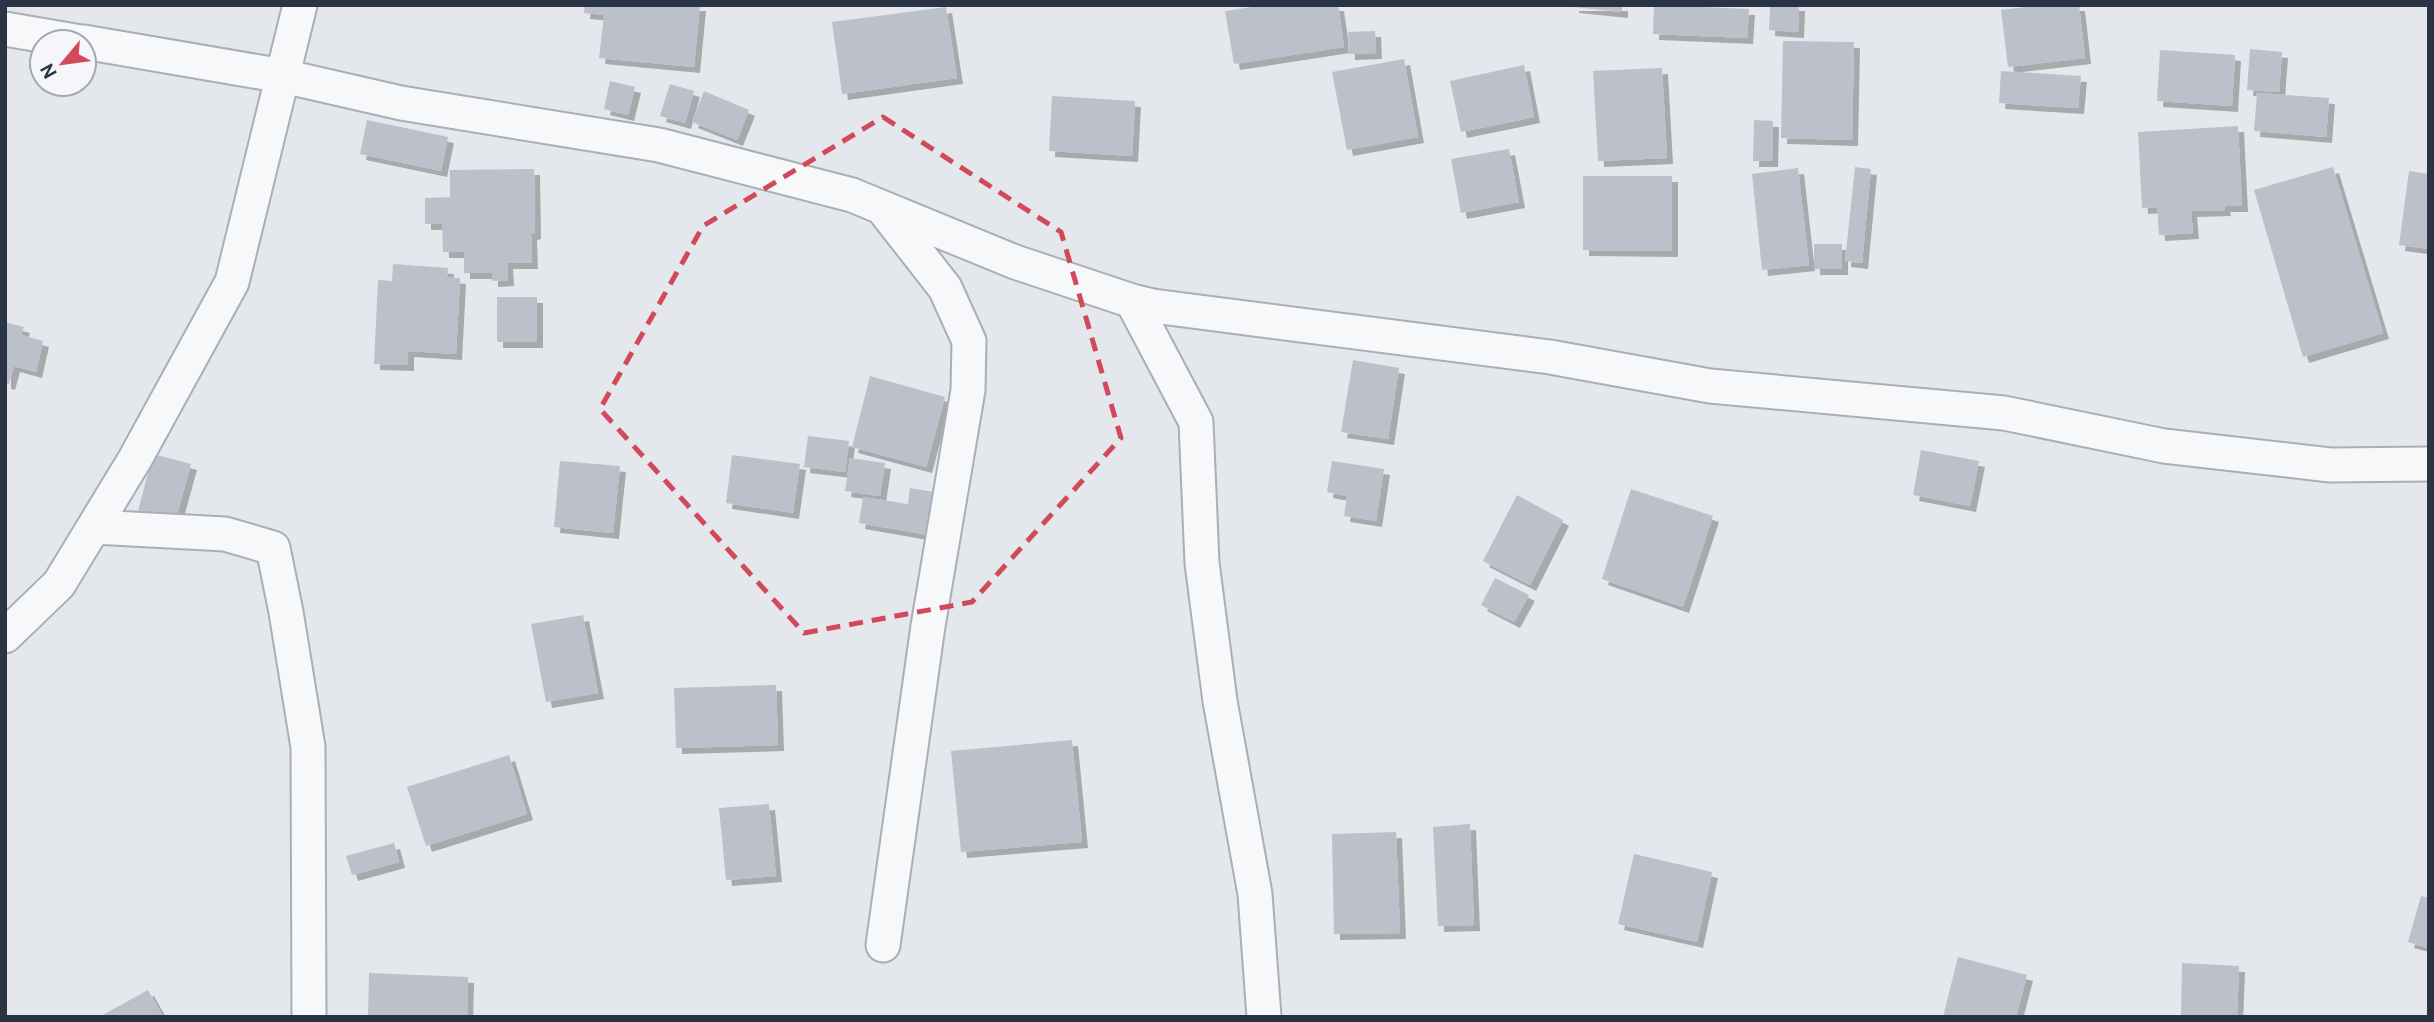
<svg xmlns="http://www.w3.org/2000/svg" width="2434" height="1022" viewBox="0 0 2434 1022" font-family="Cabin,sans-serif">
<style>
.building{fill:#bbc0ca;filter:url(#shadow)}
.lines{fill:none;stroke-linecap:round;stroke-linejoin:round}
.minor-casing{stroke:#a9aeb7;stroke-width:37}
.minor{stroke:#f7f8fa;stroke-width:33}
.marked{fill:none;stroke:#d1495b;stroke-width:5;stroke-dasharray:14 9;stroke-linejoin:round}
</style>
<defs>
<filter id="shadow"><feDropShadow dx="6" dy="6" stdDeviation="0" flood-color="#0004"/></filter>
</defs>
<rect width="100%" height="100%" fill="#e4e7ec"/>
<path class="building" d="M585,5H700L694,67L599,58L604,15L584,13Z
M1265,5H1338L1344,47L1234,64L1225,11Z
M1573,5H1622V12L1573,7Z
M1654,5L1749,9L1747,38L1653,34Z
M1770,5H1799L1798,32L1769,30Z
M2043,5H2079L2085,58L2008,67L2001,10Z
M946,7L957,78L842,94L832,22Z
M1375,31L1376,53L1349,54L1348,32Z
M1783,41L1854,42L1852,140L1781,138Z
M2250,49L2282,52L2279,92L2247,90Z
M2160,50L2235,55L2232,106L2157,101Z
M1404,59L1418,137L1347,150L1332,72Z
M1524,65L1534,117L1461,132L1450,81Z
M1662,68L1667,158L1598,161L1593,71Z
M2001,71L2081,76L2078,108L1999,103Z
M610,81L635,87L628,115L604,109Z
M670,84L694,91L685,123L660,116Z
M704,91L749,110L737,140L692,122Z
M2257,93L2329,98L2326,137L2254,131Z
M1052,96L1135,101L1132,156L1049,151Z
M367,120L448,137L441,171L360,154Z
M1754,120L1773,121L1772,161H1753Z
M2238,126L2242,206H2224L2225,210L2191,211L2193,233L2159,235L2157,207L2142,208L2138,132Z
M1509,149L1519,202L1461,213L1451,159Z
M1855,167L1871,169L1862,263L1845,261Z
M2333,167L2383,333L2303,357L2254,190Z
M1798,168L1809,265L1762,270L1752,174Z
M534,169L535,233L531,234L532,263H507L508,280L492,281V273H464V252H443L442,224H425V198L450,197V170Z
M2409,171L2429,174V249L2399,245Z
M1583,176H1672V251L1583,250Z
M1814,244H1842V269H1814Z
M393,264L448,268L447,277L460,278L456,354L408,351V365L374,364L378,280L392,281Z
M497,297H537V342H497Z
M5,322L24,327L21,335L43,341L36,372L14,366L9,384L5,383Z
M1353,360L1399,368L1388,439L1341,432Z
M870,376L945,397L926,467L852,447Z
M808,436L849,441L845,472L804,467Z
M1921,450L1979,461L1970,506L1913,495Z
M153,454L191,464L175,522L138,511Z
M732,455L800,464L793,513L726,503Z
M850,458L885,463L880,496L845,491Z
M560,461L620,466L613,533L554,527Z
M1332,461L1384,469L1376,521L1344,516L1347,496L1327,492Z
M910,488L940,493L933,536L859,523L863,497L908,504Z
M1631,489L1713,516L1683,607L1602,579Z
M1517,495L1563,520L1530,585L1483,561Z
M1495,578L1529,595L1514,622L1481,605Z
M583,615L598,693L546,702L531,624Z
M776,685L778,745L676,748L674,688Z
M1072,740L1082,842L961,852L951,751Z
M509,755L527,814L426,846L407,787Z
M769,804L776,876L726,880L719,808Z
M1470,824L1474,925L1438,926L1433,827Z
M1396,832L1400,933L1334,934L1332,834Z
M394,843L399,862L352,875L346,856Z
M1634,854L1712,872L1697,942L1618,924Z
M2421,896L2429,898V948L2408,942Z
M1958,957L2027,975L2016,1017H1943Z
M2182,963L2239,966L2237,1017H2181Z
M369,973L468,977L467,1017H368Z
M148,990L163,1017H99Z"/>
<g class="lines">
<defs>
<path id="minor" d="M5,29L81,42
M84,42L283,76L401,103L659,145L852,195L1015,262L1132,301L1153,306L1550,357L1710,386L2004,413L2164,446L2330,465L2429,464
M1132,301L1196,422L1202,563L1220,701L1255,894L1264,1017
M94,527L225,534L273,548L286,612L308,747L309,1017
M5,636L59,584L135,459L232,282L300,5
M883,945L928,626L968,390L969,341L945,288L884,210"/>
</defs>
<use href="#minor" class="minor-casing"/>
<use href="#minor" class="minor"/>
</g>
<path class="marked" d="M883,117L1061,232L1121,438L972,602L804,633L600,409L703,226Z"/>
<rect width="2434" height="1022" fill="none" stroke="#2b3445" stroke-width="14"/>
<g transform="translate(63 63) rotate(241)"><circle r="33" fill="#f4f6f9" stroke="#a4a8b1" stroke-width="2"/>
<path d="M0-5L12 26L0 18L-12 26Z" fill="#d1495b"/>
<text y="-10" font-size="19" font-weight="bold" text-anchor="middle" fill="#2b3445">N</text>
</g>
</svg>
